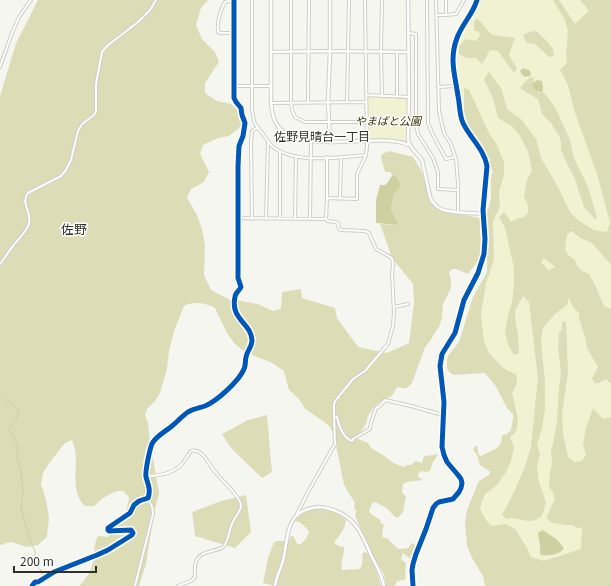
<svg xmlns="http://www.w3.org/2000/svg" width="611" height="586" viewBox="0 0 611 586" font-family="Georgia,'Noto Sans JP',serif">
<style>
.green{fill:#f1f2d2}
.forest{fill:#dcddb7;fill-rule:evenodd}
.water{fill:#cfd0a1}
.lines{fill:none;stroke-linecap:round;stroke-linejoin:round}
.stream{stroke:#cfd0a1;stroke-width:1}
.minor-casing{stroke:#cdcdc9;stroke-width:4}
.tertiary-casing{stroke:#cdcdc9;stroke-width:4.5}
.minor{stroke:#fefefd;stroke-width:2}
.tertiary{stroke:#fefefd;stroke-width:2.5}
.cycleway-casing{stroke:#fff;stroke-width:8}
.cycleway{stroke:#0057b8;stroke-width:5}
.labels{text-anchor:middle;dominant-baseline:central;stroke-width:3;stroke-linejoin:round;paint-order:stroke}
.park-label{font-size:11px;font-style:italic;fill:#373602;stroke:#fff}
.neighbourhood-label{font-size:12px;fill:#30302b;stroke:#fff}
.quarter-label{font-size:13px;fill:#30302b;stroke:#fff}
</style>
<rect width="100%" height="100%" fill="#f6f6f1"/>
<path class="green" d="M476,0H611V441L586,529L584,549L537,564L493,528L482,523L479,503L509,434L515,428L513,412L478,327L480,291L489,263L493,210L487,164L483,152L469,133L460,114L453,63L457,39Z
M366,95L409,97V145L403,142L367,140Z"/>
<path class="forest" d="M38,0H208L201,8L196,25L202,39L215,52L219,62L205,83V93L217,101L231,104L242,115L241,125L238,129L229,136L218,138L203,145L200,154L209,172L204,182L191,189L187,198L197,215L202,229L205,245L204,275L211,290L230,300L241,301L258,304L273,311L281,309L282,292L301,289L302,298L335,308L337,318L358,347L387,353L409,343L414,303L413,284L392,258L380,224L399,225L391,209L394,194L395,174L392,175L390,172H385L381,158L382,154L389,151L413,157L421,170L430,197L436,206L445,211L480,218L481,257L468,274L456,269H452L449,272L451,280V288L443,304L442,318L439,327L434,334L430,341L425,347L412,383C407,389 404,389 397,387L392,396L384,399L374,407L368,416L366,424L359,435L358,439L368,443L371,448L383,455L393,463L404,467L407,465H411L416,461L422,463L424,456L434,455L437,454L438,455L433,462L430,471L426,472L421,471L418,474V477L423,480L407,482L403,484L402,492L406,497L405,501L403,512L398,518C393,516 389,510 385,507C382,505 378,504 375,502H373L369,510L370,513L380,520L381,523L384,525L382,533L383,538H387L398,549L408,548L412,543L415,545V549L412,558H409L403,553L401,559L406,563L405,580L397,581L395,586H386L384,574L374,558L355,516L356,511L354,508L355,503L344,485L334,435L330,427L323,421L305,409L300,400L289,390L284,371L272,363L245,352L235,344L227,333L215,308C205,303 194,301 184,306L174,331L169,351L167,369L160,393L156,400L147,409L145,415L148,423L150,441L159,493L154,513L146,564L139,586H79C85,581 92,570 93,561C95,553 93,544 98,536L108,537C119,524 127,515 129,497L123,491H117L112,493L103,498L94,506H85C67,489 82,460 72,440L65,443L50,462L43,473L41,484L46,500L49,517L47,537L38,545L27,547L11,542L0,545V96L16,43Z
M553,0H559L575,24L589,11L580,0H611V265L592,243L580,238L572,231L567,234L565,249L568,255L575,260L577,266L582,271L589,274L595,285L604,306L611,309V384L606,379L599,383H595L592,378L598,367L587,348L585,337L579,318V313L573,307L568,297V304L555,314L543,328L541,340L545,382V409L542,428L537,445L540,454L537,466L539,482L546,502L542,516L536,520L528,521L513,518L506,519L502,515L515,490L524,469L531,447L538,378L529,302L523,296L515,311L516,325L518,334L519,353L514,355L508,345L505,332L508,315L512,303L514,285V268L505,228L499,217L504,212L511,222L518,218L525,217L528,212V205L524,196L527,180L532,171L528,151L520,136L513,127L498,118L493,98L484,79L489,72L501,88L507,109L521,119L536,139L541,158L558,187L570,212L579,221L594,230L607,232L610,223L597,174L575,113L568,85L560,70L567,63L566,54L568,31L565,20ZM544,258L555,267L549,270L551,273L541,262Z
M477,18L492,35L515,38L512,45L509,55L517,69L514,73L498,51L490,50L482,64L475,57C468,60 466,58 459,54V47L465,39L476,41L481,34L474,30V22Z
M536,31L546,40L553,49L554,56L549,57L535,44L527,43L523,35L529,32Z
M530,77L534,78V80L533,82L538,93H544L551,102L556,109L570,140L574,158L588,187L596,214L597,218L595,219L584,207L578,189L575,179L567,164L561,150V142L559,136L551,123L542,114L538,99L521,89V86Z
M464,88L469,90L490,135L497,145L504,162V175L499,192L500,207L493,221L494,259L486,284L481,314L484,341L489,353L500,365L508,371L516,374L517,383L512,393L518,419L517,428L515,433L511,436L510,438L514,447L511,461L506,472L496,486L485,494L482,501L480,509L486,520L491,526L506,524L515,529L527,548L531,557L544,561L581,549L582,528H578L572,525H566L553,523L546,518L555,499L553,493L549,486L550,472L552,463L551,453L557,422L559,387L561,373L558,348L559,334L562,329V322L566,321L568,372L562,414L563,433L568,457L574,462L582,461L586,455L583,444L586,428L593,408L603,419L611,417V586H485L483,576L472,558L467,546L465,524L467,510L478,483L479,481L489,475L490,472L488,470L480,465L477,455L473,450L475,446H477L479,455L481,456L497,448L501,443L502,435L507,434L511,430L513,418V414L507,408L495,385L485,373L453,375L449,372L447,368V360L448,356L459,342L473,297L487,272V213L491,199V180L493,171L477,137L468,125L464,110Z
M267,415L272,472L262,478L231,448L222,434L248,420Z
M246,495L251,532L235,548L195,536L192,512L221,501Z
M317,509C330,510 336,511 346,520C345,529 339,536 334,543L339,546L344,547C345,555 340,561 342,570L359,569C363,566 363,559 362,555L364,552L369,554L376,569L381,586H275L263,583L268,558L274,542L278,541H289L291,536H293L298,545C304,543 308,537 309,531L301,523L295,521C300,513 308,511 317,509Z"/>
<path class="water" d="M523,68L529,70L531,73L530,76C525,78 522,76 520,71Z
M537,80L542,81L543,89L542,93C537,91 531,89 533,83Z
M394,174L400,183L399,189L394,194L391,209L399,225L376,223V200L380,185H385C389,182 390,177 394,174Z
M542,530C545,531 547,533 550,535C557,539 560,542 564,549C558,555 549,556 541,555C539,551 541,549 540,546C540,541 538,538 538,533Z"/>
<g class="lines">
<path class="stream" d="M6,398V401C12,403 16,407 19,412L16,421L10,426L9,429L10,432L13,434L15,438V442L17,444V458L21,471L23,491L21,507L29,538L35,551V564L42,571V575L33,586"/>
<defs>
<path id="minor" d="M233,0L225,2C220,11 217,21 218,32L221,33H234
M252,0V109C253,113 253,117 254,121C255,125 260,130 263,134C266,138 268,142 272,146C294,165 339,157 366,155
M291,0V103L292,110L295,117L305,122H367
M382,0L381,51L382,96
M427,0L428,123L433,135L446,159L455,157
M436,0L439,111L444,133L451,144L456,159L458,183V212
M446,0V15L456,14L464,0
M437,15H446
M408,33L416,34V125L418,134L433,158L438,172V189L458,190
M397,52V97
M0,67L12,33L19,17L31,0
M234,86H271
M438,87L456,86
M366,95L409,97
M347,102L349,0
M271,103L366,102
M308,103L309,0
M327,198V157
M340,199L341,157
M237,218L326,219L328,221L336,222L338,223L339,229L342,230L365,231L369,233L376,249L392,258L393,264L392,273L394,313L393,326L388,344L365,371L353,379L336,400L334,404V416L335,444L308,492L297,514
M252,219L251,143L252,131L258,127
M266,219L268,141
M280,219V151
M295,219L296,156
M310,219L311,142
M326,219L327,198L357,199V174L366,155L367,147L365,0
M0,264C5,258 8,252 13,246C18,239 28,231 29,223C32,212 20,203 28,193L61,176L66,170L71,160L78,131L82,124L94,115L96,111V84L101,57L102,52L107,46L138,22L150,10L156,0
M394,307L408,304
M334,416L337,417C339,426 343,438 352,441L353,439L370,429L371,423L376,408L380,406L385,400L411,406L443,415
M146,476C159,476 173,474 182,464C185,460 188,455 191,451C202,448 207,462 213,469C221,481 234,489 240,502C244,509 234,517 232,524C229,530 228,543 223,547C220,549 216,550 212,551C195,554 194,563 195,577L191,581L178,586
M32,586L35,582H38L54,572L97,555L108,550L132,535L133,533L131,530L109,531L108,530V528L130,513L134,505L139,501L148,498C151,490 148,484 146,477C145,472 150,446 153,442C158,435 166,431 172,426C177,422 182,416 188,412C193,409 199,408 205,406C217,401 239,381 244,369C246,365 245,361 246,357C247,351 252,347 252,340C251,323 230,319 235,297C235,293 239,291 241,287L238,278V166L239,146L243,136L245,123L242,115L241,108L236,102L234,98V0
M135,586L153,514L152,506L147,499"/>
<path id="tertiary" d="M271,0V103C272,109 272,115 275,121C293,160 375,130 409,145
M330,0V51L328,102L330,142
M408,0L409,97L408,140C410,149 417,153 422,160L430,197C432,202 435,206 441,209C450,213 472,213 483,214
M271,52L330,51L408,52
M275,586C276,577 281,569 283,560C287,546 286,527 296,516C302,510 310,508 318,507C324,507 328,508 333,510C356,517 362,535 371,555C376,565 382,575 384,586
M413,586L412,570L413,564L416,554L426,529L433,508L436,504L439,502L453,499L459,492L461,488L462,483L461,479L458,475L447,462L444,455L442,447L444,402L440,366L442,354L455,333L464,300L478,273L484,254L485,239L483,210L487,166C484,149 470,138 463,123C459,114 460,105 458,96C455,75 449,59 457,38C462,24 473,14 477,0"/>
</defs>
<use href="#minor" class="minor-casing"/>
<use href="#tertiary" class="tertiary-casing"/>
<use href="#minor" class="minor"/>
<use href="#tertiary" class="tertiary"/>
<defs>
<path id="cycleway" d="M32,586L35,582H38L54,572L97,555L108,550L132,535L133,533L131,530L109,531L108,530V528L130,513L134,505L139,501L148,498C151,490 148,484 146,477C145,472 150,446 153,442C158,435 166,431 172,426C177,422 182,416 188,412C193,409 199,408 205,406C217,401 239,381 244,369C246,365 245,361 246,357C247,351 252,347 252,340C251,323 230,319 235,297C235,293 239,291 241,287L238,278V166L239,146L243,136L245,123L242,115L241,108L236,102L234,98V0
M413,586L412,570L413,564L416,554L426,529L433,508L436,504L439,502L453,499L459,492L461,488L462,483L461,479L458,475L447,462L444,455L442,447L444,402L440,366L442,354L455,333L464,300L478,273L484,254L485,239L483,210L487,166C484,149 470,138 463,123C459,114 460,105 458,96C455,75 449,59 457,38C462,24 473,14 477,0"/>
</defs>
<use href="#cycleway" class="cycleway-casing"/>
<use href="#cycleway" class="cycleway"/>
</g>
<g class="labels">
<g class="park-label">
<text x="388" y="120">やまばと公園</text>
</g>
<g class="neighbourhood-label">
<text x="322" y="135">佐野見晴台一丁目</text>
</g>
<g class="quarter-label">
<text x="74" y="228">佐野</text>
</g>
</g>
<path d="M14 566v6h82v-6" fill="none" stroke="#30302b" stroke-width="2"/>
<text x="20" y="566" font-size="12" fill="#30302b" stroke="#ffffff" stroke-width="3" paint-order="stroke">200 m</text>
</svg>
